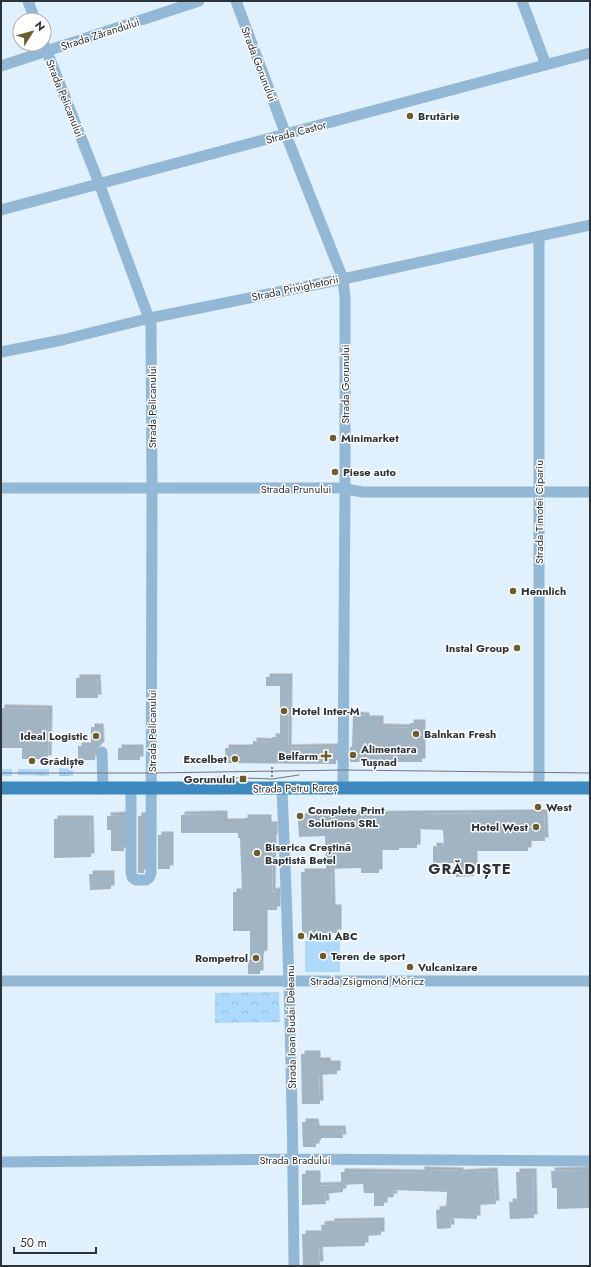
<svg xmlns="http://www.w3.org/2000/svg" width="591" height="1267" viewBox="0 0 591 1267" font-family="Jost,sans-serif">
<style>
.grass{fill:url(#grass-tufts)}
.park{fill:url(#park-crowns)}
.pitch{fill:#acd9fc}
.building{fill:#a1b4c3;filter:url(#shadow)}
.lines{fill:none;stroke-linecap:round;stroke-linejoin:round}
.path{stroke:#7d8891;stroke-width:2;stroke-dasharray:2 2;stroke-linecap:butt}
.minor{stroke:#93b8d6;stroke-width:11}
.major{stroke:#3d89bf;stroke-width:13}
.tram{stroke:#6d7780;stroke-width:1}
.poi-dot{fill:#6d5d2b;stroke:#fff;stroke-width:1.5}
.labels{text-anchor:middle;dominant-baseline:central;stroke-width:3;stroke-linejoin:round;paint-order:stroke}
.street-label{font-size:11px;fill:#2c3339;stroke:#fff}
.poi-label{font-size:11px;font-weight:bold;fill:#2c3339;stroke:#fff;text-anchor:start}
.district-label{font-size:15px;font-weight:bold;letter-spacing:1px;fill:#2c3339;stroke:#fff}
</style>
<defs>
<pattern id="grass-tufts" width="24" height="20" patternUnits="userSpaceOnUse"><rect width="24" height="20" fill="#acd9fc"/><path d="M3 7l-1-3M5 7V3M7 7l1-3M15 17l-1-3M17 17v-4M19 17l1-3" fill="none" stroke="#94bbd9"/></pattern>
<pattern id="park-crowns" width="20" height="18" patternUnits="userSpaceOnUse"><rect width="20" height="18" fill="#acd9fc"/><path d="M2 6a3 3 0 1 1 6 0M12 15a3 3 0 1 1 6 0" fill="none" stroke="#94bbd9"/></pattern>
<filter id="shadow"><feDropShadow dx="3.5" dy="-3.5" stdDeviation="0" flood-color="#0004"/></filter>
</defs>
<rect width="100%" height="100%" fill="#e0f0fd"/>
<path class="grass" d="M59,768L73,769V776H59Z
M1,769H12V776H1Z
M18,769H49V776L18,775Z"/>
<path class="park" d="M279,992L280,1022L215,1023V993Z"/>
<path class="pitch" d="M340,940V972H305V941Z"/>
<path class="building" d="M266,677H289L288,748L336,747V764L226,763L225,748H253V741L272,742V737H280V686H266Z
M76,678H97L98,698H76Z
M1,708L49,709L48,759H22V748H1Z
M353,715L366,716V719H380V727L410,728V723H422V762H350V747H352Z
M91,727H100L101,745L96,749L95,760H78V746H91Z
M118,748H140V760H118Z
M544,813L545,841H528V851H474V876L456,877V863H433V846L444,847L443,830L417,829V848H399V850H379V873H361V868L326,869L325,836L299,837L298,820L305,815Z
M224,814V822H244V818H268V825H274V838H273L272,892L277,891V910H264V954L260,955V974H248V960H250V931H233V892H242L240,838H238V833H181V815Z
M124,815V851H111V830H107V816Z
M138,816H144V873H138Z
M54,819H90L91,857L54,858Z
M158,835H170V869H158Z
M301,872H331L332,908H338V933H315V937L307,938V933H302Z
M89,874H111V889L90,890Z
M301,1054H317V1061H327V1064H337V1074L319,1075L320,1104H302Z
M302,1122H315L316,1129H342L343,1138H321V1140H316V1147H303Z
M421,1170L460,1171V1173L494,1171L496,1204L477,1205V1219L450,1218L451,1228L437,1229L436,1210L446,1209L447,1192L393,1190L394,1197L384,1198V1206H374V1193H364L363,1184L341,1185V1172L421,1173Z
M590,1170V1208L557,1209V1188H552L551,1171Z
M516,1172H533L534,1218L510,1219L509,1202H517Z
M302,1174H317V1186L343,1185V1192L325,1194L326,1204L302,1205Z
M381,1221V1235L365,1236V1246L319,1247L320,1265H303L302,1234H322L321,1225L331,1224V1222Z"/>
<g class="lines">
<path class="path" d="M272,777V767"/>
<path class="minor" d="M28,1L35,20
M236,1L286,135L343,279L345,297V489L343,788
M522,1L546,65
M44,44L99,183L151,324L152,489L151,873L149,878L146,880H136L132,877L131,872V789
M1,66L199,1
M1,210L590,53
M1,352L62,340L150,318L343,279L590,225
M1,488H340L363,492H590
M102,752L103,789
M539,788V236
M282,789C289,948 293,1107 294,1266
M1,981H590
M1,1162L293,1159L590,1161"/>
<path class="major" d="M1,788H590"/>
<path class="tram" d="M1,773H152L344,770L590,773
M217,777L272,779L299,775"/>
</g>
<g class="poi-dot">
<circle cx="410" cy="116" r="4"/>
<circle cx="333" cy="438" r="4"/>
<circle cx="335" cy="472" r="4"/>
<circle cx="513" cy="591" r="4"/>
<circle cx="517" cy="648" r="4"/>
<circle cx="284" cy="711" r="4"/>
<circle cx="416" cy="734" r="4"/>
<circle cx="96" cy="736" r="4"/>
<circle cx="353" cy="755" r="4"/>
<path d="M324 750h4v4h4v4h-4v4h-4v-4h-4v-4h4z"/>
<circle cx="235" cy="759" r="4"/>
<circle cx="32" cy="761" r="4"/>
<rect x="239" y="775" width="8" height="8" rx="2"/>
<circle cx="538" cy="807" r="4"/>
<circle cx="300" cy="816" r="4"/>
<circle cx="536" cy="827" r="4"/>
<circle cx="257" cy="853" r="4"/>
<circle cx="301" cy="936" r="4"/>
<circle cx="323" cy="956" r="4"/>
<circle cx="256" cy="958" r="4"/>
<circle cx="410" cy="967" r="4"/>
</g>
<g class="labels">
<g class="street-label">
<text transform="translate(100 34) rotate(-18)">Strada Zărandului</text>
<text transform="translate(259 64) rotate(69)">Strada Gorunului</text>
<text transform="translate(65 98) rotate(68)">Strada Pelicanului</text>
<text transform="translate(296 132) rotate(-15)">Strada Castor</text>
<text transform="translate(295 288) rotate(-12)">Strada Privighetorii</text>
<text transform="translate(345 384) rotate(-90)">Strada Gorunului</text>
<text transform="translate(152 407) rotate(-90)">Strada Pelicanului</text>
<text x="296" y="489">Strada Prunului</text>
<text transform="translate(539 512) rotate(-90)">Strada Timotei Cipariu</text>
<text transform="translate(152 731) rotate(-90)">Strada Pelicanului</text>
<text transform="translate(295 788) rotate(-1)">Strada Petru Rareș</text>
<text x="367" y="981">Strada Zsigmond Móricz</text>
<text transform="translate(291 1027) rotate(-91)">Strada Ioan Budai Deleanu</text>
<text x="295" y="1160">Strada Bradului</text>
</g>
<g class="poi-label">
<text x="418" y="116">Brutărie</text>
<text x="341" y="438">Minimarket</text>
<text x="343" y="472">Piese auto</text>
<text x="521" y="591">Hennlich</text>
<text x="509" y="648" text-anchor="end">Instal Group</text>
<text x="292" y="711">Hotel Inter-M</text>
<text x="424" y="734">Balnkan Fresh</text>
<text x="88" y="736" text-anchor="end">Ideal Logistic</text>
<text x="361" y="749">Alimentara<tspan x="361" dy="13">Tușnad</tspan></text>
<text x="318" y="756" text-anchor="end">Belfarm</text>
<text x="227" y="759" text-anchor="end">Excelbet</text>
<text x="40" y="761">Grădiște</text>
<text x="235" y="779" text-anchor="end">Gorunului</text>
<text x="546" y="807">West</text>
<text x="308" y="810">Complete Print<tspan x="308" dy="13">Solutions SRL</tspan></text>
<text x="528" y="827" text-anchor="end">Hotel West</text>
<text x="265" y="847">Biserica Creștină<tspan x="265" dy="13">Baptistă Betel</tspan></text>
<text x="309" y="936">Mini ABC</text>
<text x="331" y="956">Teren de sport</text>
<text x="248" y="958" text-anchor="end">Rompetrol</text>
<text x="418" y="967">Vulcanizare</text>
</g>
<g class="district-label">
<text x="470" y="869">GRĂDIȘTE</text>
</g>
</g>
<rect width="591" height="1267" fill="none" stroke="#2c3339" stroke-width="4"/>
<g transform="translate(32 32) rotate(53)"><circle r="19" fill="#ffffff" stroke="#abadb0"/>
<path d="M0-3L7 15L0 10L-7 15Z" fill="#6d5d2b"/>
<text y="-6" font-size="11" font-weight="bold" text-anchor="middle" fill="#2c3339">N</text>
</g>
<path d="M14 1247v6h82v-6" fill="none" stroke="#2c3339" stroke-width="2"/>
<text x="20" y="1247" font-size="12" fill="#2c3339" stroke="#ffffff" stroke-width="3" paint-order="stroke">50 m</text>
</svg>
